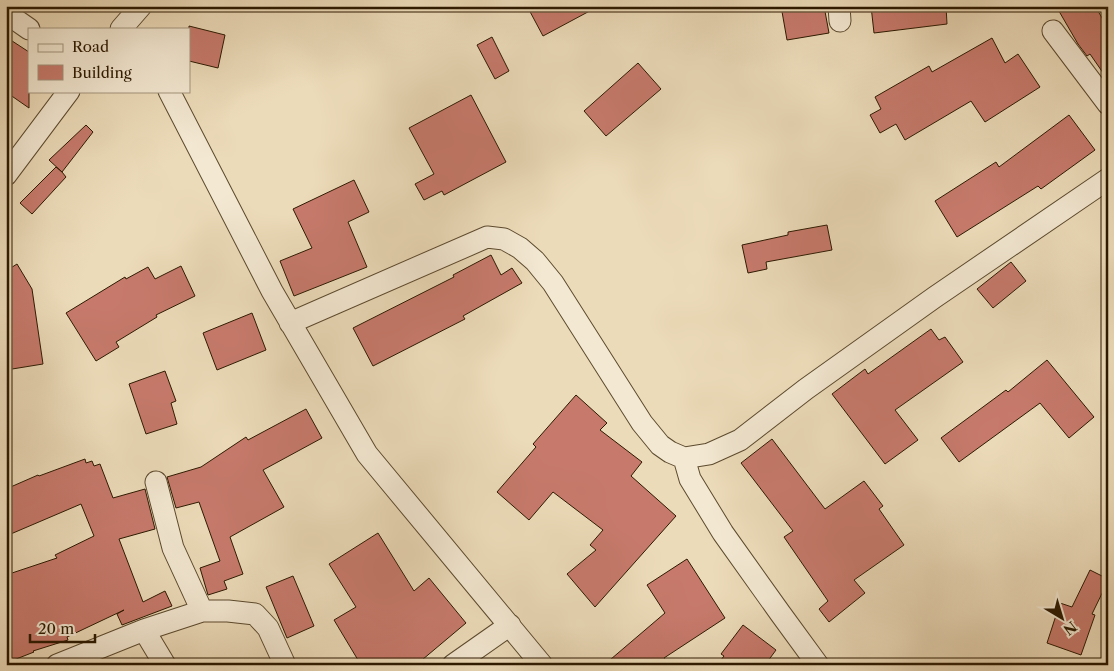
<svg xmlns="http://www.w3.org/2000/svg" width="1114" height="671" viewBox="0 0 1114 671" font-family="'Libre Caslon Text',serif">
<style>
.building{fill:#c77a6c;stroke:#2c1900}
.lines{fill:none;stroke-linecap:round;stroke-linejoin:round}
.street-casing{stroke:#5c4a2e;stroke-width:23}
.street{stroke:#f3e8d2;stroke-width:21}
</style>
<rect width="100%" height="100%" fill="#ecdbb9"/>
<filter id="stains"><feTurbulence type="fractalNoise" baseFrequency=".004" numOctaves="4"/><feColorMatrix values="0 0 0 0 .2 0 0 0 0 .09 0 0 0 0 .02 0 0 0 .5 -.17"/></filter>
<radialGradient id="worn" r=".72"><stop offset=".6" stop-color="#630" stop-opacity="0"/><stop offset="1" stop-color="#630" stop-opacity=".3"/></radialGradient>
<path class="building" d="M527,6H599L543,36Z
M781,6H824L829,33L787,40Z
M871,6H946L947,24L874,33Z
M1056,6H1095L1108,28V80L1090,54L1087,56L1078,44Z
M189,26L225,35L218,68L189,61Z
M6,37L29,52V108L6,92Z
M492,37L509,71L495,79L477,45Z
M992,38L1005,63L1018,54L1040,87L985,122L971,101L905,140L896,124L880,133L870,115L881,109L875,97L929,66L932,72Z
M638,63L661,89L606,136L584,111Z
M471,95L506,162L444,195L442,191L424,200L415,184L434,174L409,128Z
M1069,115L1095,150L1041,189L1038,186L957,237L935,201L996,162L999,167Z
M86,125L93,132L62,172L66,177L32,214L20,203L56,167L62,172L49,160Z
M354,180L369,212L348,222L367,267L294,296L280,261L312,248L293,209Z
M827,225L832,250L766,262L767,269L748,273L742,245L788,235V232Z
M491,255L501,275L512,268L522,283L463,316L465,319L373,366L353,328L454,277L453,275Z
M1011,262L1026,281L993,308L977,289Z
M17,264L32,289L43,364L6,370V271Z
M181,266L195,296L156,315L157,317L116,342L119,347L96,361L66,313L125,277L126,279L148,267L155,279Z
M252,313L266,350L217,370L203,333Z
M931,329L939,340L945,337L963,362L895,410L918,440L885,464L832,394L865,369L868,374Z
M1047,360L1094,417L1069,438L1040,403L959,462L941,438L1006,390L1008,392Z
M165,371L176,401L171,403L177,424L146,434L129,384Z
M576,395L607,423L600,430L642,462L631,476L676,516L595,607L567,574L596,550L590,545L603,530L553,492L529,520L497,492L536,447L533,444Z
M306,409L322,438L263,470L284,507L230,537L243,574L224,581L227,589L208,595L200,568L220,561L199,502L176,508L167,477L201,467L246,437L248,440Z
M772,439L825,509L864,481L883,506L879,509L904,545L854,580L865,593L829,622L819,609L828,601L784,537L793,531L741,463Z
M85,459L86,463L92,461L94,466L100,464L113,498L145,489L155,529L119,539L143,602L165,591L172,606L122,625L117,614L124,610L67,637L68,640L33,651L34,652L6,663V575L57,558L55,555L94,536L81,504L6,536V489L38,475L39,476Z
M378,533L414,591L429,578L466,623L416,665H361L334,620L356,607L329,564Z
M687,559L725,618L664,658L670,665H604L665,613L647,585Z
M1090,570L1108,579V581L1092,614L1095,615L1081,655L1047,643L1060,603L1072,607Z
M293,576L314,626L287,638L266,587Z
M743,625L776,650L765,665H717L724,656L721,654Z"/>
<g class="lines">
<defs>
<path id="street" d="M839,6L840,21
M6,13L29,29
M121,29L141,6
M1053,31L1108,104
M169,91L272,291L367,454L542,665
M6,175L69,91
M290,323L487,237L504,239L520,248L535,261L553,283L642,423L660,445L670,452L684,458L709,454L740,440L806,389L935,297L1108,179
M684,458L690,479L723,533L780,613L818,665
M156,482L173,548L202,611
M144,630L165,665
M57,665L144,630L202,611H228L255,614L268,628L285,665
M453,665L510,625"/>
</defs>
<use href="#street" class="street-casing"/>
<use href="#street" class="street"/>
</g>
<rect width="1114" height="671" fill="none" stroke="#ecdbb9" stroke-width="25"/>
<rect x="8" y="8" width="1099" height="656" fill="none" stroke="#2c1900" stroke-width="2.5"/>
<rect x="12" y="12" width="1089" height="646" fill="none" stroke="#2c1900"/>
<rect x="28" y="28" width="162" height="65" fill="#f3e8d2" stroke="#a3957e"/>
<rect x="38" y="44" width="25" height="8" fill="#f3e8d2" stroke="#a3957e"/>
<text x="72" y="52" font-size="15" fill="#2c1900">Road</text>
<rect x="38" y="65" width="25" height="15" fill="#c77a6c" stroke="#a3957e"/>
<text x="72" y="78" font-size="15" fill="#2c1900">Building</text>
<g transform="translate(1062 618) rotate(142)" stroke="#f3e8d2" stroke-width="4" paint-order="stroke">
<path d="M0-4L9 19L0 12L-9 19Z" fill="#2c1900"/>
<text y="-8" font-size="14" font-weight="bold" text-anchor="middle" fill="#2c1900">N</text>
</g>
<path d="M30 634v8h65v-8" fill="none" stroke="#2c1900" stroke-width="2.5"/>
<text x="38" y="634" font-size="15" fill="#2c1900" stroke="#f3e8d2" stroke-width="4" paint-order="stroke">20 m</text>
<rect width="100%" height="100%" filter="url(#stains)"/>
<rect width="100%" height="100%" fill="url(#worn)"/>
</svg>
